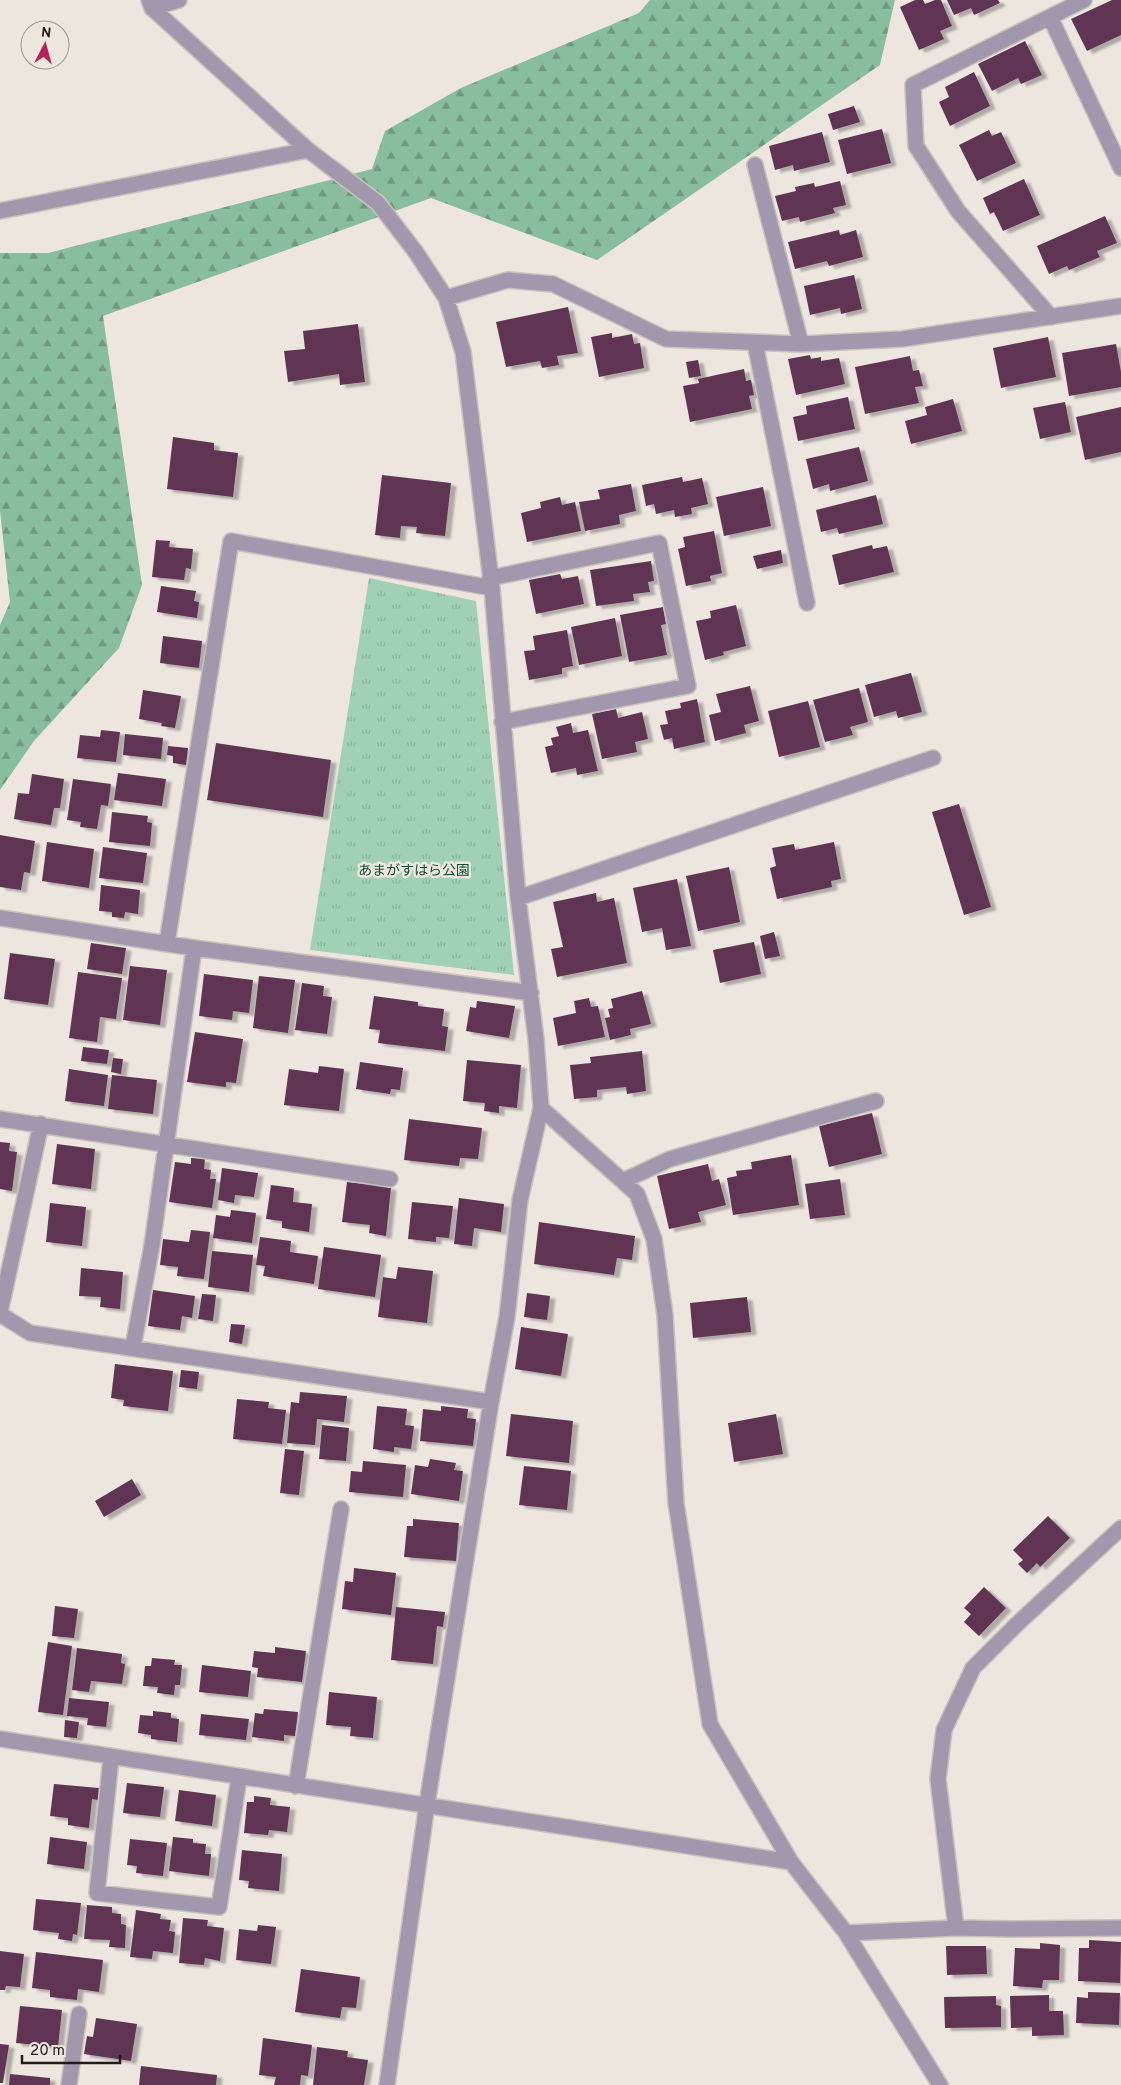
<svg xmlns="http://www.w3.org/2000/svg" width="1121" height="2085" viewBox="0 0 1121 2085" font-family="Overpass,'Noto Sans JP',sans-serif">
<style>
.grass{fill:url(#grass-tufts)}
.forest{fill:url(#forest-firs)}
.building{fill:#5e3653;filter:url(#shadow)}
.lines{fill:none;stroke-linecap:round;stroke-linejoin:round}
.minor-casing{stroke:#c8c2bc;stroke-width:18}
.minor{stroke:#a198ad;stroke-width:15}
.labels{text-anchor:middle;dominant-baseline:central;stroke-width:5;stroke-linejoin:round;paint-order:stroke}
.park-label{font-size:14px;fill:#0d4f31;stroke:#ede6df}
</style>
<defs>
<pattern id="grass-tufts" width="24" height="20" patternUnits="userSpaceOnUse" patternTransform="scale(1.25)"><rect width="24" height="20" fill="#a0d1b4"/><path d="M3 7l-1-3M5 7V3M7 7l1-3M15 17l-1-3M17 17v-4M19 17l1-3" fill="none" stroke="#89b39a"/></pattern>
<pattern id="forest-firs" width="22" height="20" patternUnits="userSpaceOnUse" patternTransform="scale(1.25)"><rect width="22" height="20" fill="#88bd9d"/><path d="M5 1l3.5 6h-7zM16 11l3.5 6h-7z" fill="#6f997f"/></pattern>
<filter id="shadow"><feDropShadow dx="5.5" dy="3" stdDeviation="1" flood-color="#0004"/></filter>
</defs>
<rect width="100%" height="100%" fill="#ede6df"/>
<path class="grass" d="M369,578L476,601L514,975L310,950Z"/>
<path class="forest" d="M650,0H895L880,65L597,260L431,198L103,316L142,585L119,648L34,741L0,790V625L10,602L0,511V253H48L372,169L385,131L461,88L639,13Z"/>
<path class="building" d="M915,0H923L925,4L935,0H941L952,26L940,31L944,39L919,50L900,7Z
M947,0H998L1000,3L974,15L971,8L954,15Z
M1112,0H1121V35L1087,51L1071,19Z
M1025,41L1042,75L1021,84L1018,78L992,91L978,64Z
M974,72L990,106L950,126L939,102L949,97L945,87Z
M854,106L860,122L833,130L828,114Z
M882,129L891,163L847,174L838,140Z
M989,130L992,136L1001,132L1016,163L977,181L959,145Z
M822,132L830,162L794,171L793,165L775,170L769,146Z
M1024,179L1040,215L1003,231L994,212L990,214L983,198Z
M840,181L846,205L833,208L835,213L800,222L799,217L782,221L775,196L796,191L795,187L814,183L815,187Z
M1105,216L1117,243L1097,251L1100,257L1069,270L1067,266L1049,274L1037,246Z
M839,230L840,235L856,230L863,257L829,266L827,261L795,269L788,242Z
M854,275L862,309L841,314L840,308L810,315L804,286Z
M568,307L578,353L557,356L559,365L542,368L540,361L506,367L496,322Z
M358,324L365,382L340,385L339,374L288,382L284,351L305,349L303,331Z
M612,333V338L632,334L634,344L640,343L644,368L599,377L591,337Z
M1048,337L1056,377L1001,388L993,348Z
M1116,344L1121,372V387L1069,396L1062,353Z
M810,355L811,359L821,357V361L839,358L845,384L796,395L788,359Z
M910,356L913,371L919,370L923,386L915,387L919,403L865,414L855,367Z
M698,360L701,376L689,378L686,362Z
M744,369L746,381L751,380L754,395L749,396L752,409L690,422L683,386L699,383L698,379Z
M848,397L855,429L798,441L793,417L807,414L806,406Z
M953,399L962,431L911,444L905,421L927,415L925,407Z
M1065,402L1071,432L1040,439L1033,408Z
M1121,407V452L1085,460L1076,417Z
M173,437L214,443V450L238,453L233,497L167,489Z
M859,447L868,481L830,491L829,484L813,489L806,459Z
M382,475L451,483L445,536L416,533L417,527L401,526L400,538L375,535Z
M682,477L683,482L702,478L708,504L691,508L692,514L675,517L674,510L656,514L654,504L646,506L642,485Z
M631,484L636,511L619,515L620,524L585,531L579,502L600,499L598,490Z
M763,487L771,526L724,536L716,497Z
M876,495L883,524L839,534L837,528L821,532L816,510Z
M560,497L562,505L575,502L581,531L527,542L521,513L541,508L540,502Z
M714,531L722,573L710,576L711,581L686,586L678,549L685,547L683,537Z
M156,540L170,541L169,547L193,549L191,569L186,568L184,580L152,577Z
M872,545L873,549L887,546L894,572L839,585L832,555Z
M781,550L783,563L757,569L753,556Z
M651,561L654,581L648,582L650,592L633,594L634,601L596,606L590,570Z
M560,574L562,579L578,576L584,604L536,614L529,580Z
M161,586L196,591L194,601L199,602L197,618L157,612Z
M736,605L746,646L723,652L724,655L705,660L696,621L711,618L710,611Z
M663,607L666,624L661,625L667,655L629,662L620,615Z
M615,618L622,656L579,665L571,627Z
M567,630L573,666L562,668V674L529,680L524,651L535,650L533,636Z
M163,636L202,641L199,668L160,663Z
M911,673L922,712L898,718L896,711L874,717L865,685Z
M750,686L759,721L744,725L746,733L715,741L709,715L721,712L716,694Z
M859,688L868,722L850,727L853,735L825,742L813,700Z
M143,690L181,696L175,728L161,726L162,723L139,719Z
M697,699L705,742L674,749L672,738L664,740L660,725L668,724L665,711L681,708L680,703Z
M808,701L820,747L779,757L768,711Z
M616,709L618,718L642,712L648,739L635,742L637,752L602,759L592,714Z
M571,723L573,733L588,730L598,771L577,775L576,768L551,773L545,747L553,745L551,738L559,736L556,727Z
M101,730L120,732L116,762L77,758L80,735L100,737Z
M125,734L163,738L161,759L123,755Z
M216,743L331,760L323,817L207,800Z
M168,746L188,748L186,765L173,763V756L167,755Z
M118,773L166,779L162,806L114,800Z
M32,774L64,779L60,808H54L51,825L14,819L18,793L29,794Z
M73,779L111,784L108,806L101,805L97,829L80,827L81,822L67,820Z
M959,804L991,907L964,915L932,812Z
M112,812L148,816L147,822L152,823L150,846L109,842Z
M0,835L35,841L30,873L24,872L21,890L0,887Z
M47,842L94,849L89,888L42,881Z
M834,842L841,879L831,881L832,887L777,899L770,868L776,866L772,848L794,844L795,850Z
M103,847L147,853L143,883L99,878Z
M729,867L740,922L698,931L686,876Z
M677,879L691,946L666,950L662,928L642,932L633,888Z
M101,885L140,890L138,914L125,912L124,918L112,917V912L99,911Z
M596,893L597,902L614,898L627,963L557,977L551,949L563,947L553,902Z
M774,932L780,956L765,959L760,936Z
M754,942L761,974L720,983L713,950Z
M91,943L126,948L122,974L87,969Z
M10,953L55,959L48,1005L4,999Z
M130,966L167,970L160,1025L123,1020Z
M78,972L122,978L116,1019L100,1017L97,1042L69,1038Z
M204,974L253,980L249,1013L233,1011L232,1020L199,1016Z
M259,976L295,980L288,1033L253,1028Z
M302,983L324,986L323,996L332,997L327,1034L295,1030Z
M642,991L651,1024L630,1029L631,1035L610,1040L605,1018L610,1017L608,1009L613,1008L611,999Z
M374,996L418,1002V1006L444,1009L442,1026L448,1027L445,1051L378,1043L380,1030L369,1029Z
M589,998L591,1007L598,1006L605,1037L558,1046L553,1018L576,1013L574,1001Z
M477,1001L515,1006L509,1038L466,1031L470,1007L476,1008Z
M195,1032L243,1039L236,1083L226,1082V1087L187,1082Z
M83,1047L109,1050L107,1064L81,1061Z
M642,1051L646,1091L627,1094L626,1087L597,1090V1097L574,1099L570,1065L591,1063L590,1057Z
M113,1058L123,1059L121,1074L111,1072Z
M467,1060L521,1065L517,1108L499,1106V1113L484,1111L485,1103L463,1101Z
M360,1062L403,1068L400,1090L391,1089L390,1094L356,1089Z
M319,1066L344,1069L339,1111L284,1105L289,1069L318,1073Z
M69,1069L108,1075L104,1106L65,1101Z
M112,1075L157,1080L153,1114L108,1109Z
M872,1113L882,1154L829,1167L819,1126Z
M409,1119L482,1128L478,1159L460,1158L459,1166L404,1160Z
M0,1142L10,1143L9,1151L17,1152L12,1191L0,1189Z
M57,1144L95,1149L91,1189L52,1184Z
M791,1155L799,1205L733,1215L727,1178L737,1176L736,1171L752,1169L751,1162Z
M191,1158L205,1159L204,1169L211,1170L210,1179H216L212,1208L169,1202L175,1162L191,1164Z
M708,1164L712,1181L719,1179L726,1205L698,1212L701,1222L669,1229L657,1176Z
M222,1168L258,1173L254,1197L235,1195L234,1203L218,1200Z
M840,1179L845,1215L810,1219L805,1184Z
M347,1182L391,1187L386,1236L369,1233L370,1225L342,1222Z
M271,1185L294,1188L293,1202L312,1204L309,1232L282,1228V1221L266,1219Z
M459,1198L504,1204L501,1232L474,1228L472,1246L454,1244Z
M412,1202L453,1206L449,1238L436,1237V1242L408,1239Z
M50,1203L86,1207L82,1246L46,1242Z
M231,1210L256,1213L252,1243L213,1238L216,1215L230,1217Z
M539,1222L635,1236L632,1260L617,1258L614,1275L534,1264Z
M191,1230L210,1232L204,1279L177,1276L178,1267L160,1265L163,1239L189,1242Z
M260,1237L291,1241L290,1252L318,1256L314,1284L263,1276L265,1266L256,1265Z
M324,1247L381,1255L375,1297L318,1289Z
M212,1251L253,1255L249,1292L208,1287Z
M398,1267L433,1271L427,1323L378,1317L383,1277L396,1279Z
M81,1268L123,1272L120,1309L100,1307L101,1297L79,1296Z
M153,1290L195,1296L192,1318L182,1316L180,1330L148,1326Z
M527,1293L550,1296L547,1320L524,1317Z
M202,1294L216,1295L213,1321L198,1319Z
M747,1297L751,1332L693,1338L690,1303Z
M231,1324L245,1325L242,1344L229,1342Z
M521,1327L568,1334L561,1376L515,1369Z
M115,1364L173,1371L168,1411L123,1406L124,1400L111,1398Z
M181,1370L199,1372L197,1389L179,1387Z
M300,1392L347,1396L344,1422L317,1419L315,1445L287,1443L291,1402L299,1403Z
M237,1399L269,1402L268,1408L286,1410L282,1444L233,1439Z
M377,1406L407,1409L405,1425L414,1426L411,1449L394,1447V1452L373,1449Z
M441,1406L468,1409L467,1418L476,1419L473,1446L420,1441L423,1409L441,1411Z
M511,1414L573,1421L569,1463L506,1456Z
M776,1414L783,1454L734,1462L728,1423Z
M322,1425L349,1428L346,1461L319,1459Z
M285,1449L304,1451L299,1495L280,1493Z
M430,1459L456,1463L454,1470L463,1471L459,1501L411,1494L415,1465L428,1467Z
M363,1461L406,1465L403,1497L349,1492L351,1471L362,1472Z
M524,1466L571,1471L567,1510L519,1505Z
M132,1479L141,1495L104,1517L95,1501Z
M1048,1516L1070,1538L1040,1567L1037,1563L1027,1573L1018,1564L1023,1560L1013,1550Z
M413,1519L459,1523L456,1561L404,1557L407,1526H413Z
M354,1568L396,1573L391,1615L342,1609L345,1581L353,1582Z
M984,1587L1006,1608L979,1636L964,1622L971,1614L964,1608Z
M55,1606L78,1609L74,1638L52,1636Z
M396,1607L445,1612L443,1627L437,1626L433,1664L391,1660Z
M48,1642L72,1646L63,1715L38,1712Z
M275,1647L306,1651L302,1682L257,1677L258,1668L252,1667L254,1651L275,1653Z
M77,1648L122,1654L121,1663L125,1664L122,1684L91,1681L89,1692L72,1690Z
M152,1658L175,1660L174,1665H182L180,1685H175L174,1695L157,1693L158,1687L143,1686L145,1666H151Z
M202,1665L251,1671L248,1697L199,1692Z
M329,1692L377,1697L373,1738L350,1736L351,1727L326,1725Z
M69,1698L109,1702L106,1727L87,1725L88,1718L67,1716Z
M264,1709L298,1712L295,1736L284,1735V1741L252,1737L255,1713L263,1714Z
M153,1711L171,1713V1718L179,1719L177,1742L151,1739V1735L138,1733L140,1715L153,1716Z
M201,1714L249,1719L246,1740L199,1735Z
M65,1720L79,1722L77,1738L64,1737Z
M127,1783L164,1787L160,1817L123,1813Z
M54,1784L99,1788L98,1800L92,1799L89,1828L68,1825V1818L50,1816Z
M179,1790L216,1795L212,1826L175,1821Z
M254,1796L271,1798L270,1805L290,1807L287,1832L269,1830L268,1835L244,1833L247,1802H254Z
M50,1837L87,1842L84,1869L47,1864Z
M173,1837L193,1839V1843L206,1844L205,1854H211L209,1876L169,1871Z
M130,1839L167,1843L163,1876L136,1873L137,1866L127,1865Z
M242,1850L282,1854L279,1891L248,1888L249,1881L239,1880Z
M36,1899L81,1903L77,1935L73,1934L72,1941L58,1939L59,1933L33,1930Z
M87,1905L112,1907V1913L121,1914V1924L126,1925L125,1948L109,1947L110,1940L84,1939Z
M136,1910L161,1914L160,1919L171,1920L169,1931L175,1932L173,1953L153,1951L152,1959L130,1957Z
M183,1918L208,1920L207,1926L224,1928L220,1961L205,1958L204,1965L179,1963Z
M258,1925L276,1927L271,1964L236,1960L239,1929L257,1931Z
M1089,1940L1121,1942L1120,1983L1078,1981L1079,1948H1089Z
M1040,1943L1060,1945L1059,1980H1043L1042,1988L1013,1986L1015,1948L1040,1949Z
M946,1946H986L987,1974L947,1975Z
M0,1951L24,1954L20,1987L6,1986L5,1990H0Z
M36,1952L103,1960L99,1992L78,1989L77,2000L50,1997V1990L32,1988Z
M301,1969L360,1977L356,2008L342,2007L340,2018L295,2012Z
M1088,1992L1120,1993L1119,2025L1076,2023L1077,1997L1088,1998Z
M1049,1995V2011H1063L1064,2035L1032,2036V2027L1011,2028L1010,1996Z
M996,1996V2005L1001,2006V2027L945,2028L944,1997Z
M20,2006L62,2010L58,2047L16,2043Z
M96,2018L137,2024L131,2061L84,2054L87,2036L93,2037Z
M263,2038L312,2045L308,2076L301,2075L300,2085H274L276,2077L259,2075Z
M0,2044L9,2045L3,2083H0Z
M317,2047L348,2051L347,2057L368,2060L364,2085H313Z
M141,2066L217,2075L216,2085H139Z
M10,2074L50,2078V2085H9Z"/>
<g class="lines">
<defs>
<path id="minor" d="M149,0L152,8L308,150L378,203L415,251L446,298L463,352L492,588L518,898L536,1039L541,1108L520,1200L507,1317L491,1402L427,1804L387,2085
M152,8L179,0
M1050,17L1121,168
M755,165L801,344
M0,211L308,150
M446,298L508,280L553,284L666,339L801,344L902,339L1121,306
M1051,317L958,211L916,146L913,85L1084,0
M755,343L807,603
M490,578L659,543L688,686L502,722
M518,898L933,758
M0,918L194,948L531,993
M167,943L231,541L492,588
M541,1108L637,1194L654,1239L665,1315L676,1503L710,1724L791,1862L846,1933L940,2085
M0,1119L390,1179
M623,1181L670,1159L876,1101
M0,1312L41,1124
M0,1314L30,1333L491,1402
M133,1347L152,1245L194,948
M0,1739L791,1862
M111,1758L97,1893L219,1907L239,1778
M296,1786L341,1509
M956,1928L938,1779L944,1730L973,1668L1016,1625L1121,1528
M846,1933L956,1928L1009,1929L1121,1928
M69,2085L79,2014"/>
</defs>
<use href="#minor" class="minor-casing"/>
<use href="#minor" class="minor"/>
</g>
<g class="labels">
<g class="park-label">
<text x="414" y="871">あまがすはら公園</text>
</g>
</g>
<g transform="translate(45 45) rotate(6)"><circle r="24" fill="#ede6df" stroke="#9b9590"/>
<path d="M0-4L9 19L0 12L-9 19Z" fill="#b32355"/>
<text y="-8" font-size="14" font-weight="bold" text-anchor="middle" fill="#1f1c1a">N</text>
</g>
<path d="M22 2055v8h98v-8" fill="none" stroke="#1f1c1a" stroke-width="2.5"/>
<text x="30" y="2055" font-size="15" fill="#1f1c1a" stroke="#ede6df" stroke-width="4" paint-order="stroke">20 m</text>
</svg>
